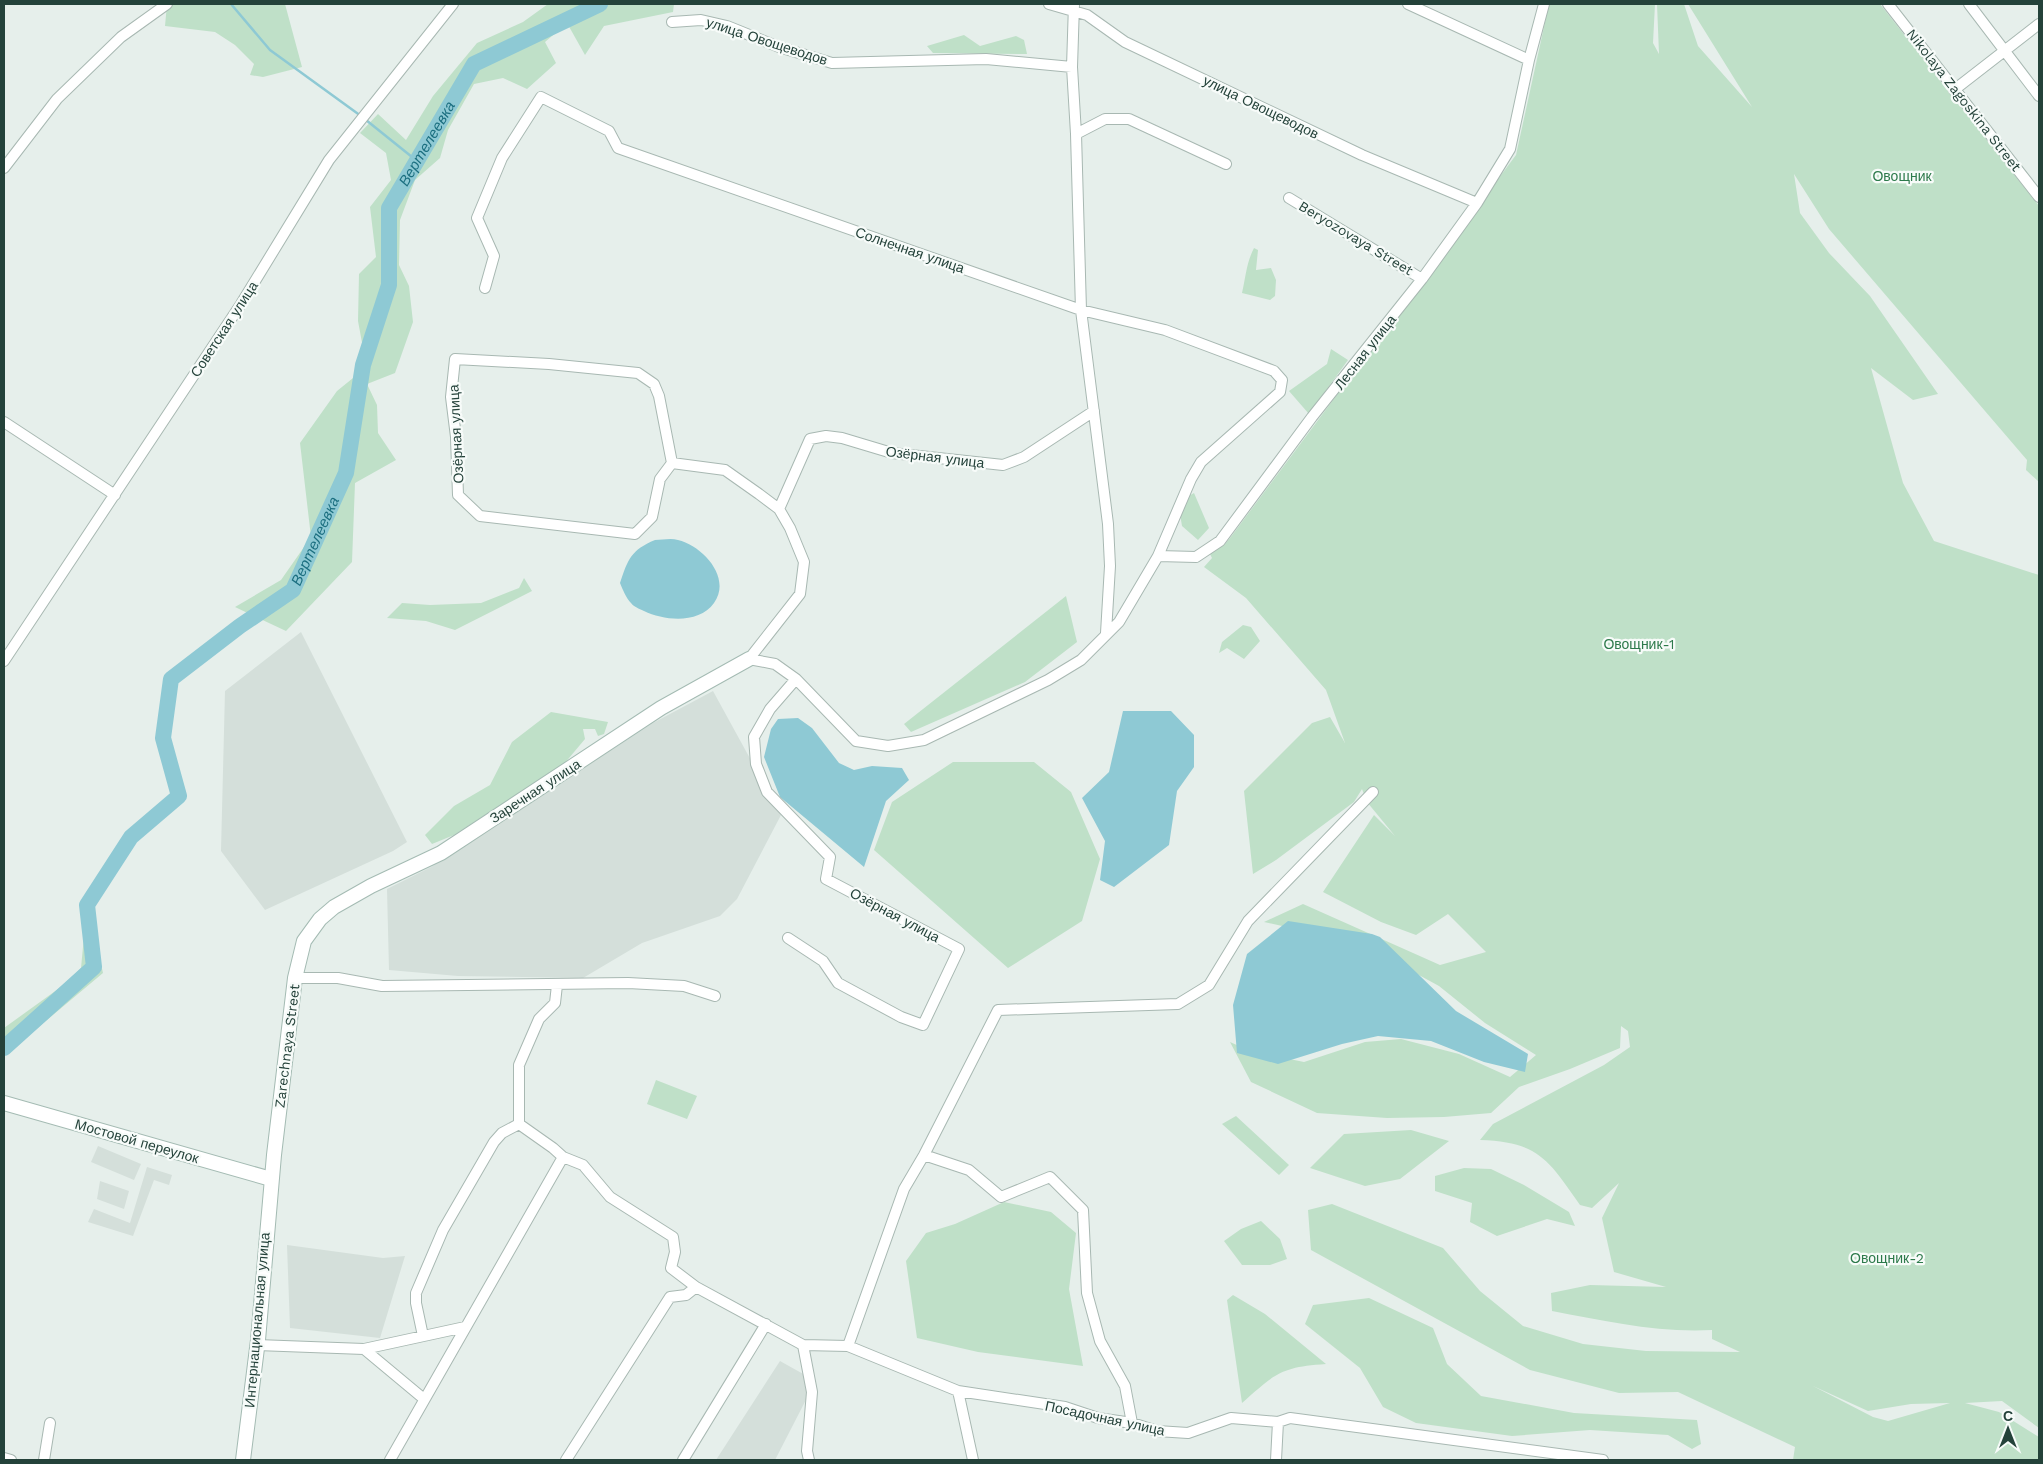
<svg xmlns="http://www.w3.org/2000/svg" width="2043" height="1464" viewBox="0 0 2043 1464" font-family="'Work Sans',sans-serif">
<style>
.built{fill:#d4dfda}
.green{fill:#bfe0c8;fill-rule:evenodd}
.water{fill:#8ec9d4}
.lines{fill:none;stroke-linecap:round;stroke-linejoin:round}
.stream{stroke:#8ec9d4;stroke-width:2.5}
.river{stroke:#8ec9d4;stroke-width:16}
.street-casing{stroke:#a8b8b2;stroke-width:12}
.secondary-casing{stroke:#a4bbb3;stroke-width:16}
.street{stroke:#fff;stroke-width:10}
.secondary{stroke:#fff;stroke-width:14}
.labels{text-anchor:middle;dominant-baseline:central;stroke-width:4.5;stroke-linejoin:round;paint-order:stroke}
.street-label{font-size:14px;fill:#24423a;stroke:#f7fbf9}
.park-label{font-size:14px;fill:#2d7a4b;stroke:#f7fbf9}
.water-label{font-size:15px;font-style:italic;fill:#1c6f80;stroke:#f7fbf9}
</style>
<rect width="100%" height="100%" fill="#e6efeb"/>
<path class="built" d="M301,632L407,842L393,851L265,910L221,851L225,691Z
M713,691L781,815L737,899L720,916L642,943L583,978L458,976L389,970L387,889L431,867L653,723Z
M98,1146L141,1164L134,1180L91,1162Z
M147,1167L172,1175L169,1185L154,1180L133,1236L88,1222L94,1209L130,1223Z
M100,1181L129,1191L124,1209L97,1199Z
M287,1245L383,1258L405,1256L380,1338L290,1328Z
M780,1361L805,1375L810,1392L775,1460H716Z"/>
<path class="green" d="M167,4H285L302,67L263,77L250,75L254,64L235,45L215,32L165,26Z
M548,4H674L673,12L604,26L585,55L567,23L545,42L556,63L527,89L503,78L474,84L448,130L440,158L415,180L400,220L399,265L409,286L413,322L395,373L367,384L377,405L378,433L396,460L355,483L352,562L286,631L235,607L281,580L311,537L300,443L337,391L358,374L363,348L358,321L359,274L376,257L370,207L391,180L386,153L360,133L378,114L406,140L433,96L477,43L523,22Z
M1549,4H1655L1653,43L1659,54L1657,4H1684L1698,46L1752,107L1688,4H1880L2039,206V482L2026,470L2027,460L1829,229L1794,174L1800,213L1829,253L1870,296L1938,394L1913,400L1871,368L1903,483L1934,541L2039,575V1428L2002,1401L1965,1403L1999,1412L2039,1437V1460H1793L1795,1447L1678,1392L1619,1393L1530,1370L1311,1250L1308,1210L1332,1204L1443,1248L1480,1291L1523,1326L1583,1344L1646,1351L1740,1352L1712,1339V1330C1658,1333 1605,1321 1552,1311L1551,1293L1590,1285L1666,1287L1614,1272L1602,1218L1619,1183L1592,1208L1580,1205C1548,1159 1538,1142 1480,1140L1493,1124L1604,1065L1630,1047L1628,1031L1621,1026L1620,1048L1570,1069L1519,1087L1491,1113L1444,1117L1387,1118L1317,1113L1251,1082L1230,1042L1250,1051L1304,1062L1365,1042L1401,1039L1459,1054L1510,1077L1536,1055L1485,1023L1439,986L1362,944L1264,922L1303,904L1440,965L1486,952L1448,914L1416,935L1381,922L1323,892L1374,815L1395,836L1367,802L1362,789L1354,802L1276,860L1253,874L1244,791L1312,723L1330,717L1345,743L1326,690L1246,598L1204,567L1212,558L1210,554L1222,542L1224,545L1230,538L1516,155ZM1813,1386L1868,1411L1911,1404L1950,1403L1888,1421L1873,1417Z
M964,35L980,46L1016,36L1024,40L1027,54L933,53L927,46Z
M1254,248L1258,250L1256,270L1271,268L1276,280L1275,296L1270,300L1242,293C1246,276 1246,264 1254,248Z
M1331,349L1348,360L1309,414L1289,391L1327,364Z
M1194,493L1209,528L1198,540L1182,526L1178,502Z
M524,578L532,591L455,630L426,621L387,618L402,603L430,605L481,603L519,588Z
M1066,596L1077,642L1025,682L911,732L904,724Z
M1243,625L1251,627L1260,641L1244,659L1227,648L1219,653L1222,642Z
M551,712L608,722L604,734L598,736L595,729H583L585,739L564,764L454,835L432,844L425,835L454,806L490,785L512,742Z
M953,762H1034L1071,792L1100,859L1082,921L1008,968L874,850L892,802Z
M87,905L103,973L4,1056V1028L65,984L81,968Z
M656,1080L697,1096L687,1119L647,1104Z
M1236,1116L1289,1165L1279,1175L1222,1124Z
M1411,1130L1449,1141L1400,1179L1365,1186L1310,1168L1344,1134Z
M1464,1168L1491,1169L1524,1185L1569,1212L1575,1226L1547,1219L1497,1236L1470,1222L1472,1203L1435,1191V1176Z
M1004,1202L1051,1212L1076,1233L1069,1289L1083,1366L978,1352L917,1338L906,1261L926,1233L955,1224Z
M1261,1221L1280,1239L1287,1259L1270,1265H1242L1224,1241L1241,1229Z
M1233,1295L1265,1314L1326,1364C1280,1367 1275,1374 1242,1403L1227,1300Z
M1369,1298L1433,1328L1447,1364L1481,1396L1574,1413L1697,1420L1701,1444L1692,1449L1668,1435L1590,1430L1512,1436L1416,1423L1383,1407L1360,1368L1305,1324L1313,1305Z"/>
<path class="water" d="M655,540C662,540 671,538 678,540C703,546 732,578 714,603C699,624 665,621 644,611C640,609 634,607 631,603C626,598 623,590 620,583C628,559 631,550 655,540Z
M1123,711H1171L1194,735V767L1177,791L1169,845L1114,887L1100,880L1105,841L1082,798L1109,772Z
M798,718L812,728L839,763L854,770L872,766L902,768L909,780L886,801L864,867L780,797L764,757L771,729L778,719Z
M1288,921L1372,934L1380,937L1456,1011L1528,1054L1525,1072L1484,1062L1431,1041L1378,1036L1342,1044L1278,1064L1237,1053L1233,1005L1247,954Z"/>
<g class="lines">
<path class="stream" d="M231,4L270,50L361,116
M366,120L417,161"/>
<path class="river" id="s1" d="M4,1048L94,967L87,905L131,837L179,796L163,738L171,679L240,626L293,590L346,473L363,365L389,285V208L474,64L600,4"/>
<defs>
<path id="street" d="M1049,4L1087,15L1125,42L1362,155L1477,203
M1074,4L1072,67L1076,134L1081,310L1108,524L1110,566L1106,633
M1408,4L1529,60
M1888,4L2039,197
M1969,4L2039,96
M672,22L701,20L727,26L779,47L832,63L986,59L1072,67
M1954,90L2039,24
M1076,134L1105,119H1129L1226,164
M4,168L57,99L121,37L167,4
M1289,198L1422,279
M485,288L494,256L477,218L502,158L541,97L609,131L618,148L1081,310L1165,330L1274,371L1282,380L1280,392L1201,462L1191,479L1158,556
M455,359L549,364L638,373L654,384L659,396L672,463L660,479L652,517L635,534L480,516L458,495L456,437L451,397Z
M4,422L115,495
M672,463L725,470L759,494L779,509L790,528L804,562L800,594L749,659L775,664L796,679L856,741L888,746L924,740L1048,680L1081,660L1119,622L1158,556L1196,557L1220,541L1312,417L1422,279L1477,203L1510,149L1529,60L1544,4
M779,509L810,439L826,436L842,438L892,453L1003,465L1024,457L1094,411
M4,661L241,304L329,160L453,4
M788,938L823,961L838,983L901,1017L923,1025L959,949L826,879L830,857L767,792L756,764L754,737L770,709L796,679
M295,978H338L382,986L628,983L684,986L715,996
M519,1124L553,1148L563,1157L583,1165L610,1197L673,1237L675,1252L671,1268L696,1287L803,1345L848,1346L958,1391L1065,1407L1098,1418L1132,1423L1157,1431L1188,1433L1231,1418L1278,1422L1290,1418L1603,1460
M519,1124V1065L539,1019L555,1003L557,985
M924,1155L969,1170L1001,1197L1050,1177L1083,1210L1087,1293L1100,1341L1125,1386L1132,1423
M423,1336L416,1303V1293L443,1230L494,1142L502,1133L519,1124
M257,1345L364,1349L424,1399
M803,1345L812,1392L807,1451L809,1460
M848,1346L904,1189L924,1155L998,1010L1178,1004L1209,985L1248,921L1373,792
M364,1349L465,1327
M958,1391L973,1460
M4,1458L11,1460
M44,1460L50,1423
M390,1460L563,1157
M566,1460L670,1297L686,1295L696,1287
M683,1460L766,1324
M1276,1460L1278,1422"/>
<path id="secondary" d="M4,1103L271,1179
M243,1460L258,1340L274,1155L295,978L304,941L320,919L334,907L371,886L441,853L661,708L749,659"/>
</defs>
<use href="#street" class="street-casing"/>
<use href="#secondary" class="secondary-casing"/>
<use href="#street" class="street"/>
<use href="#secondary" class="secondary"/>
</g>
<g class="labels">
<g class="street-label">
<text transform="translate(767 41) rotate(18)">улица Овощеводов</text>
<text transform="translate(1964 100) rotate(52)">Nikolaya Zagoskina Street</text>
<text transform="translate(1261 107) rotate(26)">улица Овощеводов</text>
<text transform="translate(1356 238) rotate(31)">Beryozovaya Street</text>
<text transform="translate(910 250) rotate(19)">Солнечная улица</text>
<text transform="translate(224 329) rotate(-57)">Советская улица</text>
<text transform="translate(1365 352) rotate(-52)">Лесная улица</text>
<text transform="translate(456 434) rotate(-93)">Озёрная улица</text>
<text transform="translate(935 457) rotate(7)">Озёрная улица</text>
<text transform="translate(535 791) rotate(-33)">Заречная улица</text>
<text transform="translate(895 915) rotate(28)">Озёрная улица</text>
<text transform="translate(287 1046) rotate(-83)">Zarechnaya Street</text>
<text transform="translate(137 1141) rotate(16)">Мостовой переулок</text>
<text transform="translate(257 1320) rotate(-85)">Интернациональная улица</text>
<text transform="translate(1105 1418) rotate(12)">Посадочная улица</text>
</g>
<g class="park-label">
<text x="1902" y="176">Овощник</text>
<text x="1639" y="644">Овощник-1</text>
<text x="1887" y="1258">Овощник-2</text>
</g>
<g class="water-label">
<text stroke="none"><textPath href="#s1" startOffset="1072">Вертелеевка</textPath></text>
<text stroke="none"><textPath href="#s1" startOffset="652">Вертелеевка</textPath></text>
</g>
</g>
<rect width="2043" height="1464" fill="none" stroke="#24423a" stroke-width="10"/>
<g transform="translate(2008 1429)" stroke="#f7fbf9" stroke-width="4" paint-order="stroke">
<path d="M0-4L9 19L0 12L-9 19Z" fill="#24423a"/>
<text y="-8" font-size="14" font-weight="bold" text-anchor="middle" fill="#24423a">С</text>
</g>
</svg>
